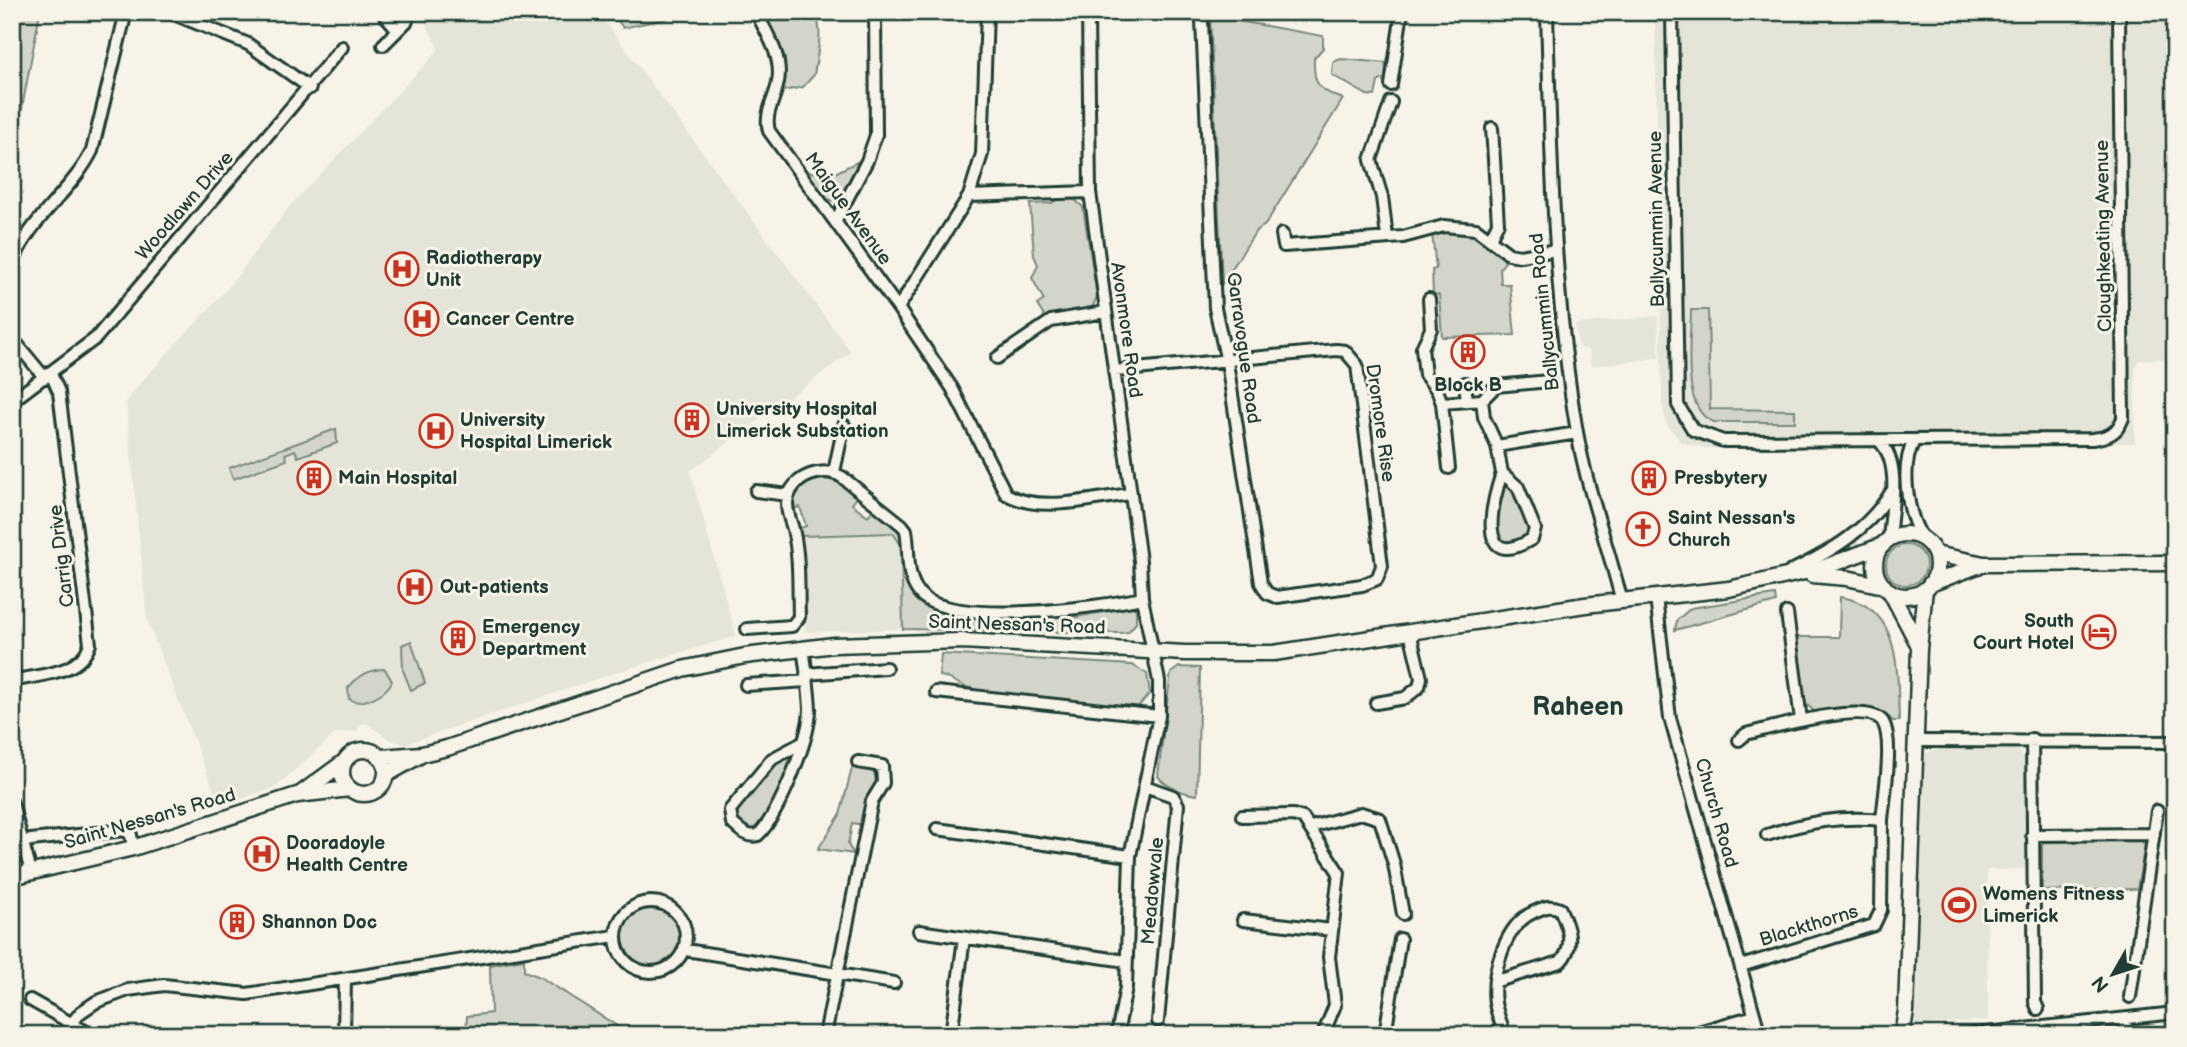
<svg xmlns="http://www.w3.org/2000/svg" width="2187" height="1047" viewBox="0 0 2187 1047" font-family="'Balsamiq Sans',sans-serif">
<style>
.built{fill:#e5e4d9}
.green{fill:#d3d5ca;stroke:#79897f;stroke-width:2}
.lines{fill:none;stroke-linecap:round;stroke-linejoin:round}
.minor-casing{stroke:#1f3d34;stroke-width:16}
.major-casing{stroke:#1f3d34;stroke-width:19}
.minor{stroke:#f7f3e8;stroke-width:10}
.major{stroke:#f7f3e8;stroke-width:14}
.labels{text-anchor:middle;dominant-baseline:central;stroke-width:6;stroke-linejoin:round;paint-order:stroke}
.street-label{font-size:19px;fill:#1f3d34;stroke:#f7f3e8}
.poi-label{font-size:19px;font-weight:bold;fill:#1f3d34;stroke:#f7f3e8;text-anchor:start}
.district-label{font-size:26px;font-weight:bold;fill:#1f3d34;stroke:#f7f3e8}
</style>
<rect width="100%" height="100%" fill="#f7f3e8"/>
<filter id="ink" filterUnits="userSpaceOnUse"><feTurbulence type="fractalNoise" baseFrequency=".0143" numOctaves="2"/><feDisplacementMap in="SourceGraphic" scale="14" xChannelSelector="R" yChannelSelector="G"/><feConvolveMatrix kernelMatrix="1 2 1 2 8 2 1 2 1" color-interpolation-filters="sRGB"/></filter>
<g filter="url(#ink)">
<path class="built" d="M420,12H598L851,352L690,471L736,636L617,672L405,744L389,739L367,724H360L357,731L335,734L276,787L220,806L147,620L126,402L141,382L228,288L289,207L439,50Z
M1655,12H2175V358L2138,360L2135,370V443L1704,448L1681,442L1666,423L1662,402Z
M1658,316L1659,358L1591,366L1589,350L1579,348L1575,324Z
M893,533L901,545L903,629L806,632L803,536Z
M2016,747L2025,759V869L1987,870L1988,1020L1914,1025L1924,754L1942,748Z"/>
<path class="green" d="M12,12H40L14,151L12,150Z
M612,12H698L623,28Z
M764,12H815C824,32 817,54 814,75L803,87L783,91L785,57Z
M1210,16L1323,36V48L1314,58C1313,86 1318,89 1343,99L1265,225L1256,231L1222,284Z
M1341,59L1386,63L1385,78L1378,82L1375,96L1367,95L1332,75L1333,62Z
M859,161L841,196L834,201L827,199L807,172L833,174Z
M1059,198L1075,200L1083,207L1097,297L1092,308L1046,319L1037,305L1044,300L1032,278L1038,265L1034,255L1030,204L1052,203Z
M1446,231C1475,233 1489,235 1505,262L1500,268L1501,284H1510L1515,335L1442,337L1439,295L1433,294L1432,270L1436,269L1432,233Z
M1691,310H1708L1710,409L1795,410V422H1714C1680,411 1691,340 1691,310Z
M336,429L337,443L298,457L295,450L285,454L287,460L233,479L229,468Z
M816,476L836,479L858,496L852,504L868,516L874,508L899,529L908,585L923,604L941,613L1076,617L1132,607L1136,609V623L1128,632L1121,633L903,629L901,545L893,533L800,536L798,529L806,526L800,507L793,509C789,494 804,483 816,476Z
M1507,484L1513,487L1532,533L1519,542L1504,544L1496,534L1502,486Z
M1886 565a20 20 0 1 1 40 0a20 20 0 1 1-40 0Z
M1775,595L1776,602L1675,630L1677,620L1691,608Z
M1840,597C1903,606 1897,673 1899,721H1893C1872,699 1842,708 1815,712L1804,702L1793,637H1839Z
M411,641L425,683L411,690L403,670L402,645Z
M941,654L1132,665L1147,674L1150,693L1138,707L972,692V688C958,687 953,677 939,676Z
M1179,667L1200,668L1197,795C1185,794 1164,786 1158,776L1170,679L1171,673Z
M385,669L392,681C387,694 361,707 349,699L348,688C358,676 370,669 385,669Z
M788,756C796,772 768,818 756,831L744,829L736,819L737,810L777,760Z
M852,768L873,770L877,781L867,799L863,825L852,823L848,845L854,854L818,849L840,815Z
M2138,839L2145,845L2137,889L2042,891V845L2045,842Z
M622 938a29 29 0 1 1 58 0a29 29 0 1 1-58 0Z
M524,959V971L540,977L631,1035H466L467,1016L491,1013L490,965Z"/>
<g class="lines">
<defs>
<path id="minor" d="M169,12L248,44L310,88
M382,12L398,30
M756,12C767,34 783,57 778,82C775,100 764,113 769,131L898,308
M1088,12L1090,192L1140,561L1142,598L1159,681V716L1130,856L1126,987L1117,1035
M1547,12C1551,153 1553,293 1577,432C1587,490 1608,545 1622,602
M1672,12L1678,405L1693,430L1723,441L2092,439C2108,437 2117,434 2123,418L2119,12
M383,45L407,21
M1391,85L1402,12
M1090,192L969,196L898,308L952,388L1006,494C1042,514 1092,498 1131,494
M969,196L982,154L987,12
M836,220L867,161L876,135L875,12
M1282,234L1284,246L1403,237L1444,226L1476,229L1509,254L1520,256L1556,250
M1387,237L1382,197L1371,160L1391,102
M1491,237L1498,223L1492,128
M12,266C27,220 71,193 92,151L126,12
M1429,299L1431,329L1422,348L1425,375L1437,390L1442,403
M12,338L45,378
M997,358L1051,321L1105,312
M1115,371L1336,350L1345,351L1357,365L1382,566L1377,579L1362,585L1277,597L1267,593L1261,583L1227,362L1215,308L1202,21
M1465,383L1467,401
M1482,400L1484,417L1497,446L1502,473L1518,487L1535,529L1532,539C1475,573 1492,503 1502,473
M12,401L96,338L342,47
M1879,441C1902,462 1891,511 1889,539
M1914,441C1900,466 1907,516 1923,539
M1497,446L1577,433
M1449,468L1442,403L1482,400L1496,386L1549,381
M834,472L844,425
M756,491L788,495
M1791,571C1832,551 1867,531 1892,491
M1656,597L1670,718L1760,1035
M1787,613L1801,720
M747,629L792,626L799,617C798,588 800,558 793,529C790,519 785,508 788,497C795,475 824,466 842,477L902,525L906,530C910,551 905,575 919,593C948,628 1100,607 1142,598
M806,674L886,668
M12,681C41,674 80,675 90,644L59,392L51,374
M746,685L807,681
M936,692L1159,716
M1376,703L1405,698L1419,687L1421,678L1410,632
M2032,739L2035,1002L2038,1009
M1739,740L1746,734C1768,729 1868,699 1883,722C1894,741 1884,797 1882,820
M1916,741L2175,742
M802,743L772,759L730,810L732,823C740,830 747,838 758,835C779,815 810,737 810,709C809,689 806,668 803,648
M1145,786L1173,796L1178,805L1158,1021
M12,803L31,872
M1242,816L1293,815L1303,818L1339,873L1329,957L1335,1005L1323,1035
M1311,827L1361,813L1380,819L1394,864L1403,914
M937,829L1130,856
M2032,835L2154,834
M12,846L31,840L125,830L131,835L133,848
M616 937a35 35 0 1 1 70 0a35 35 0 1 1-70 0Z
M1243,920L1332,930
M919,931L1126,961
M686,950L894,983
M1741,966L1874,925L1881,910L1882,820C1840,816 1806,822 1767,835
M1497,981L1560,962C1576,946 1568,927 1560,909C1550,904 1543,908 1534,912C1505,924 1491,974 1495,1003C1497,1014 1502,1025 1505,1035
M2130,997L2157,811
M30,1000L92,1035
M2125,1020L2127,1035
M72,1023L81,1012L96,1002L128,990L164,985L247,994L615,936
M344,1035L345,979
M825,1035L872,801L883,783L882,766L858,762
M951,1035L964,938
M1385,1035L1400,939
M1688,1035L1754,1016
M1968,1035L2175,1013"/>
<path id="major" d="M1875 565a31 31 0 1 1 62 0a31 31 0 1 1-62 0Z
M1935,554L1984,564L2175,563
M1812,575L1847,578L1884,586
M1930,584L1980,565
M1890,591L1918,644
M342 772a22 22 0 1 1 44 0a22 22 0 1 1-44 0Z
M381,757L422,754L447,748L682,669L745,656L834,645L962,641L1185,653H1274L1585,605L1729,589L1822,568L1883,545
M386,775L421,755
M299,795L344,762
M12,877L133,848L297,795L350,789
M1902,1035L1906,1011L1919,649L1925,589"/>
</defs>
<use href="#minor" class="minor-casing"/>
<use href="#major" class="major-casing"/>
<use href="#minor" class="minor"/>
<use href="#major" class="major"/>
</g>
</g>
<defs>
<symbol id="hospital-ring" viewBox="-11 -11 22 22"><circle r="9.5" fill="#f7f3e8" stroke="#c8321e" stroke-width="1.5"/><path d="M-5-5h3v3.5h4V-5h3V5h-3V1.5h-4V5h-3Z" fill="#c8321e"/></symbol>
<symbol id="building-ring" viewBox="-11 -11 22 22"><circle r="9.5" fill="#f7f3e8" stroke="#c8321e" stroke-width="1.5"/><path d="M-4-6H4V6H1V3H-1V6H-4ZM-2.5-4.3h1.7v1.8h-1.7ZM.8-4.3h1.7v1.8H.8ZM-2.5-1h1.7V.8h-1.7ZM.8-1h1.7V.8H.8Z" fill="#c8321e"/></symbol>
<symbol id="church-ring" viewBox="-11 -11 22 22"><circle r="9.5" fill="#f7f3e8" stroke="#c8321e" stroke-width="1.5"/><path d="M-1.2-6h2.4v3.5h3.3v2.4h-3.3V6h-2.4V-.1h-3.3v-2.4h3.3Z" fill="#c8321e"/></symbol>
<symbol id="hotel-ring" viewBox="-11 -11 22 22"><circle r="9.5" fill="#f7f3e8" stroke="#c8321e" stroke-width="1.5"/><path d="M-6-4.5h1.5V1H6V5H4.5V3h-9V5H-6ZM-4 0a1.8 1.8 0 1 1 3.6 0ZM.5 0V-2.5h3Q6-2.5 6 0Z" fill="#c8321e"/></symbol>
<symbol id="stadium-ring" viewBox="-11 -11 22 22"><circle r="9.5" fill="#f7f3e8" stroke="#c8321e" stroke-width="1.5"/><path d="M0-5a6.5 5 0 1 0 0 10a6.5 5 0 1 0 0-10ZM-3.5-1.8h7v3.6h-7Z" fill="#c8321e"/></symbol>
</defs>
<g fill-rule="evenodd">
<use href="#hospital-ring" x="383" y="250" width="38" height="38"/>
<use href="#hospital-ring" x="403" y="300" width="38" height="38"/>
<use href="#building-ring" x="1449" y="333" width="38" height="38"/>
<use href="#building-ring" x="673" y="401" width="38" height="38"/>
<use href="#hospital-ring" x="417" y="412" width="38" height="38"/>
<use href="#building-ring" x="295" y="459" width="38" height="38"/>
<use href="#building-ring" x="1630" y="459" width="38" height="38"/>
<use href="#church-ring" x="1624" y="510" width="38" height="38"/>
<use href="#hospital-ring" x="396" y="568" width="38" height="38"/>
<use href="#hotel-ring" x="2080" y="613" width="38" height="38"/>
<use href="#building-ring" x="439" y="619" width="38" height="38"/>
<use href="#hospital-ring" x="243" y="835" width="38" height="38"/>
<use href="#stadium-ring" x="1940" y="886" width="38" height="38"/>
<use href="#building-ring" x="218" y="903" width="38" height="38"/>
</g>
<g class="labels">
<g class="street-label">
<text transform="translate(185 206) rotate(-49)">Woodlawn Drive</text>
<text transform="translate(848 209) rotate(54)">Maigue Avenue</text>
<text transform="translate(1657 219) rotate(-91)">Ballycummin Avenue</text>
<text transform="translate(2104 236) rotate(-91)">Cloughkeating Avenue</text>
<text transform="translate(1545 312) rotate(-96)">Ballycummin Road</text>
<text transform="translate(1126 330) rotate(82)">Avonmore Road</text>
<text transform="translate(1243 348) rotate(82)">Garravogue Road</text>
<text transform="translate(1380 423) rotate(82)">Dromore Rise</text>
<text transform="translate(62 556) rotate(-97)">Carrig Drive</text>
<text transform="translate(1017 625) rotate(2)">Saint Nessan's Road</text>
<text transform="translate(1716 813) rotate(74)">Church Road</text>
<text transform="translate(150 819) rotate(-16)">Saint Nessan's Road</text>
<text transform="translate(1153 891) rotate(-85)">Meadowvale</text>
<text transform="translate(1809 926) rotate(-17)">Blackthorns</text>
</g>
<g class="poi-label">
<text x="426" y="258">Radiotherapy<tspan x="426" dy="22">Unit</tspan></text>
<text x="446" y="319">Cancer Centre</text>
<text x="1468" y="385" text-anchor="middle">Block B</text>
<text x="716" y="409">University Hospital<tspan x="716" dy="22">Limerick Substation</tspan></text>
<text x="460" y="420">University<tspan x="460" dy="22">Hospital Limerick</tspan></text>
<text x="338" y="478">Main Hospital</text>
<text x="1674" y="478">Presbytery</text>
<text x="1668" y="518">Saint Nessan's<tspan x="1668" dy="22">Church</tspan></text>
<text x="440" y="587">Out-patients</text>
<text x="2074" y="621" text-anchor="end">South<tspan x="2074" dy="22">Court Hotel</tspan></text>
<text x="482" y="627">Emergency<tspan x="482" dy="22">Department</tspan></text>
<text x="286" y="843">Dooradoyle<tspan x="286" dy="22">Health Centre</tspan></text>
<text x="1983" y="894">Womens Fitness<tspan x="1983" dy="22">Limerick</tspan></text>
<text x="262" y="922">Shannon Doc</text>
</g>
<g class="district-label">
<text x="1578" y="707">Raheen</text>
</g>
</g>
<rect width="2187" height="1047" fill="none" stroke="#f7f3e8" stroke-width="42"/>
<rect x="21" y="21" width="2145" height="1005" fill="none" stroke="#1f3d34" stroke-width="2.5" filter="url(#ink)"/>
<g transform="translate(2113 974) rotate(231)" stroke="#f7f3e8" stroke-width="5" paint-order="stroke">
<path d="M0-5L12 26L0 18L-12 26Z" fill="#1f3d34"/>
<text y="-10" font-size="19" font-weight="bold" text-anchor="middle" fill="#1f3d34">N</text>
</g>
</svg>
